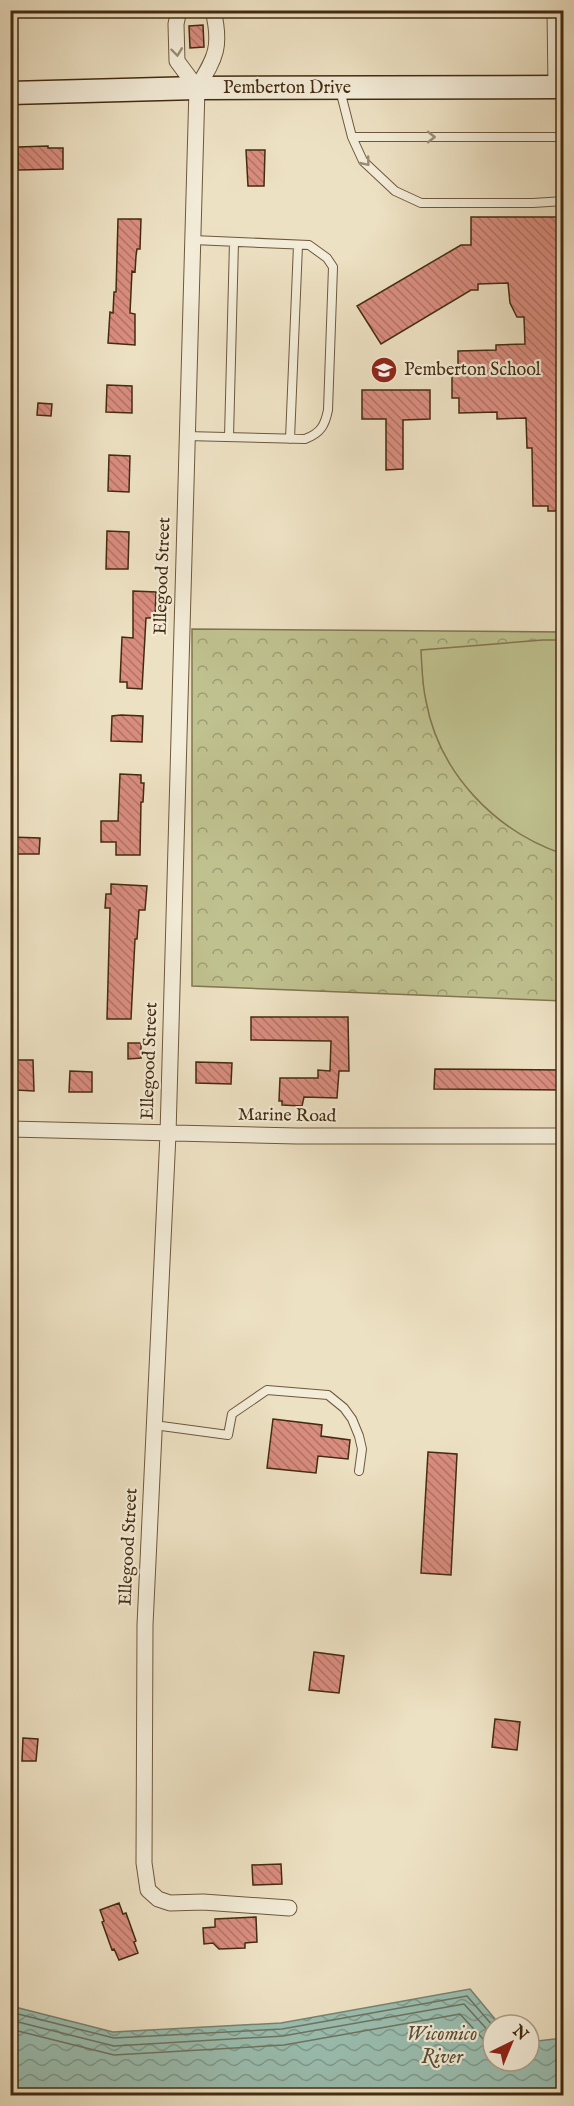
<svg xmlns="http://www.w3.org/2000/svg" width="574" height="2106" viewBox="0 0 574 2106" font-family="'IM FELL English',serif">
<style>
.park{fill:url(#park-crowns);stroke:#827650;stroke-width:1.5}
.pitch{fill:#bfc18f;stroke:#827650;stroke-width:1.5}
.water{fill:url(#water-waves);stroke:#788370;stroke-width:1.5}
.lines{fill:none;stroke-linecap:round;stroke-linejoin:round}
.shore{stroke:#6f7460;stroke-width:1.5}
.building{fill:url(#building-back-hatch);stroke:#442b10;stroke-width:1.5}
.lane-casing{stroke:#6e583d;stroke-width:10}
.street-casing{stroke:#6e583d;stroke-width:17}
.secondary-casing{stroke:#442b10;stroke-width:25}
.lane{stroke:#f3ecd8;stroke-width:8}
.street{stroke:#f3ecd8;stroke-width:15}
.secondary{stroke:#f3ecd8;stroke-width:22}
.oneway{stroke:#9c8c74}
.labels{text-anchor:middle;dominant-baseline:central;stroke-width:4.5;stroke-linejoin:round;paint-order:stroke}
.street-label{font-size:18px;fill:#442b10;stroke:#f3ecd8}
.poi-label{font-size:18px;fill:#442b10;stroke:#f3ecd8;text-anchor:start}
.water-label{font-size:20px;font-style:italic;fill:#5a5038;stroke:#f3ecd8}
</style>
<defs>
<pattern id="park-crowns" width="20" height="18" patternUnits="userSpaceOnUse" patternTransform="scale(1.5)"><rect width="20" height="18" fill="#bfc18f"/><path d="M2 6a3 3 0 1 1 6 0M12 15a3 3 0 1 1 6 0" fill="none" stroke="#9d9d73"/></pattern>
<pattern id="water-waves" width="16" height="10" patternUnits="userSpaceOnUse" patternTransform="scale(1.5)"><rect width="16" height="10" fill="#9abeb0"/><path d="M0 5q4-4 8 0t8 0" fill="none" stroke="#7f9b8e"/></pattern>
<pattern id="building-back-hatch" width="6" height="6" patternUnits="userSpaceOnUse" patternTransform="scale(1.5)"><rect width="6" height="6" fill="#d98d7f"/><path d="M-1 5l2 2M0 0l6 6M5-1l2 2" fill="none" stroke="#b27367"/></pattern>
</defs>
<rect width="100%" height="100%" fill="#ede1c3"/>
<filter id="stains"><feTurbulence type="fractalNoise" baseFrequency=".00333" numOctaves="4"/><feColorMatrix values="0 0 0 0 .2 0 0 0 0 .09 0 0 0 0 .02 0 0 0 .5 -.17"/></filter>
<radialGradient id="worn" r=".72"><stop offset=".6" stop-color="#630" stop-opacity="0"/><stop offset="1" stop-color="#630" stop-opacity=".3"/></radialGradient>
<path class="park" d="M192,629L563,632V1001L192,986Z"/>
<path class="pitch" d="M543,640H563V854C495,831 439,773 426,701C422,684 422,667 421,650Z"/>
<path class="water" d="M470,1989L500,2025H493V2061H529V2042L563,2038V2095H11V2006L113,2032L281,2023Z"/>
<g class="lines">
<path class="shore" d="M10,2012L114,2038L282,2029L467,1996L493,2026
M10,2020L114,2046L283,2036L464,2004L493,2036
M10,2029L114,2055L284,2045L460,2014L485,2041L493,2046"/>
</g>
<path class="building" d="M203,25L204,47L190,48L189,26Z
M48,146V148H63V169L18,170V147Z
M246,150H265L264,186H248Z
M471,217H564V511H548V506H533L532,448H527L526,418L497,419V412L459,413V398H452V366H458V351L496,350V345L525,344L524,317H517L510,303L508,283L478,284V290H471L381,344L357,306L461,245H471Z
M118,219H141L140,249H137L136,256L135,272L132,271L130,313L135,314V345L108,343L110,312L113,313L114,292H116Z
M107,385L132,386V413L106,412Z
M362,390H430V419L403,420V469L386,470V419H362Z
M38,403L52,404L51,416L37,415Z
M109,455L130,456L129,492L108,491Z
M107,531L129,532L128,569H106Z
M133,591L156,592L155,618H146L142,689L127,688V682H120L122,637L133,638Z
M121,715L143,716L142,742L111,741L112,716Z
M120,774L141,775V783H144L143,802H141L140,855H116V842H101V821H118Z
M10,837L40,838L39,854H10Z
M111,884L147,886L145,910H139L137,939H135L131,1019H107L110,908H105L106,894H111Z
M251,1017H348L349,1071H339L337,1098L304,1097L302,1106L282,1105V1101H279L280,1078H318V1070L330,1071L331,1041L251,1040Z
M128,1043H141V1058L128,1059Z
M16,1060H33L34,1091L16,1090Z
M196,1062L232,1063L231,1084L196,1083Z
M435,1069L564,1070V1090L434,1089Z
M70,1071L92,1072V1092H69Z
M273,1419L322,1425L321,1436L350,1440L348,1459L318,1456L316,1473L267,1468Z
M428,1452L457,1454L451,1575L421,1573Z
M314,1652L344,1656L339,1693L309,1690Z
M495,1719L520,1722L517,1750L492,1747Z
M23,1738L38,1739L36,1761H22Z
M281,1864L282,1884L253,1885L252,1865Z
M119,1903L123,1914L126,1913L136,1941L134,1942L138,1953L119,1960L114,1949L112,1950L102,1922L104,1921L100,1910Z
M256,1917L257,1942L245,1943V1948L219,1949L213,1943L204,1944L203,1928L215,1927V1919Z"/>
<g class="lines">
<defs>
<path id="lane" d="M340,90L352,137L363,161L395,191L421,203H533L564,201
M352,137H564
M186,436L305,439C321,433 325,425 328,410L333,267L327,258L309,245L193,240
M229,437L234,242
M290,439L298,245
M154,1425L228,1435L232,1414L267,1390L328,1395L344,1408L352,1419L359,1436L362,1449L359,1471"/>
<path id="street" d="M179,10L176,24L177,61L197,88
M213,10C222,48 215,58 197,88L168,1134L145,1625L144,1863L148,1890L158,1899L170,1903L203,1902L289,1908
M555,10L556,87
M10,1129L297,1136H564"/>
<path id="secondary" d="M10,93L197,88L564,87"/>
</defs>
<use href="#lane" class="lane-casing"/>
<use href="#street" class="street-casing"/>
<use href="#secondary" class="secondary-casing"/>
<use href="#lane" class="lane"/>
<use href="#street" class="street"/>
<use href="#secondary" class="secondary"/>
</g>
<defs><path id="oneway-chevron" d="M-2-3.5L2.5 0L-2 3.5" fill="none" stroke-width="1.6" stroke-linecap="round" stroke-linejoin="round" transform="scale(1.5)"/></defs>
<g class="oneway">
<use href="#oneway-chevron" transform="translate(177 52) rotate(83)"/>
<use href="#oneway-chevron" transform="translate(431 137)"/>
<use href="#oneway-chevron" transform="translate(366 162) rotate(51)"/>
</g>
<defs>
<symbol id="school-disc" viewBox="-11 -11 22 22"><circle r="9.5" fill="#8f2418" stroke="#f3ecd8"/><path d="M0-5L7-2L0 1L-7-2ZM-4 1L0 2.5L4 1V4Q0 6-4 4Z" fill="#fff"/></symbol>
</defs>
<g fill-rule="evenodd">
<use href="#school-disc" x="369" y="355" width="30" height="30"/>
</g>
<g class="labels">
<g class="street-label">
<text x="287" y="88">Pemberton Drive</text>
<text transform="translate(163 576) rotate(-88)">Ellegood Street</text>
<text transform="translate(150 1061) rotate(-88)">Ellegood Street</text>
<text transform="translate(287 1116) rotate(1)">Marine Road</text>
<text transform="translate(129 1547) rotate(-87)">Ellegood Street</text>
</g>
<g class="poi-label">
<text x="404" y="370">Pemberton School</text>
</g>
<g class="water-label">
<text x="442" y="2034">Wicomico<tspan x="442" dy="23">River</tspan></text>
</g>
</g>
<rect width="574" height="2106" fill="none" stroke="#ede1c3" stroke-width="36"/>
<rect x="12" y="12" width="550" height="2082" fill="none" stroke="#442b10" stroke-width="3"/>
<rect x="18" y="18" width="538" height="2070" fill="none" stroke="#442b10" stroke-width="1.5"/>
<g transform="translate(511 2043) rotate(43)"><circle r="28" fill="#f3ecd8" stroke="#ad9f88" stroke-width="1.5"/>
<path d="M0-4.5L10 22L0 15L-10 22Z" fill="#8f2418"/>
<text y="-9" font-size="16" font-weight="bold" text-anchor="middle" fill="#442b10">N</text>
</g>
<rect width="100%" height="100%" filter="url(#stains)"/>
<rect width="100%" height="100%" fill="url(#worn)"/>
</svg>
